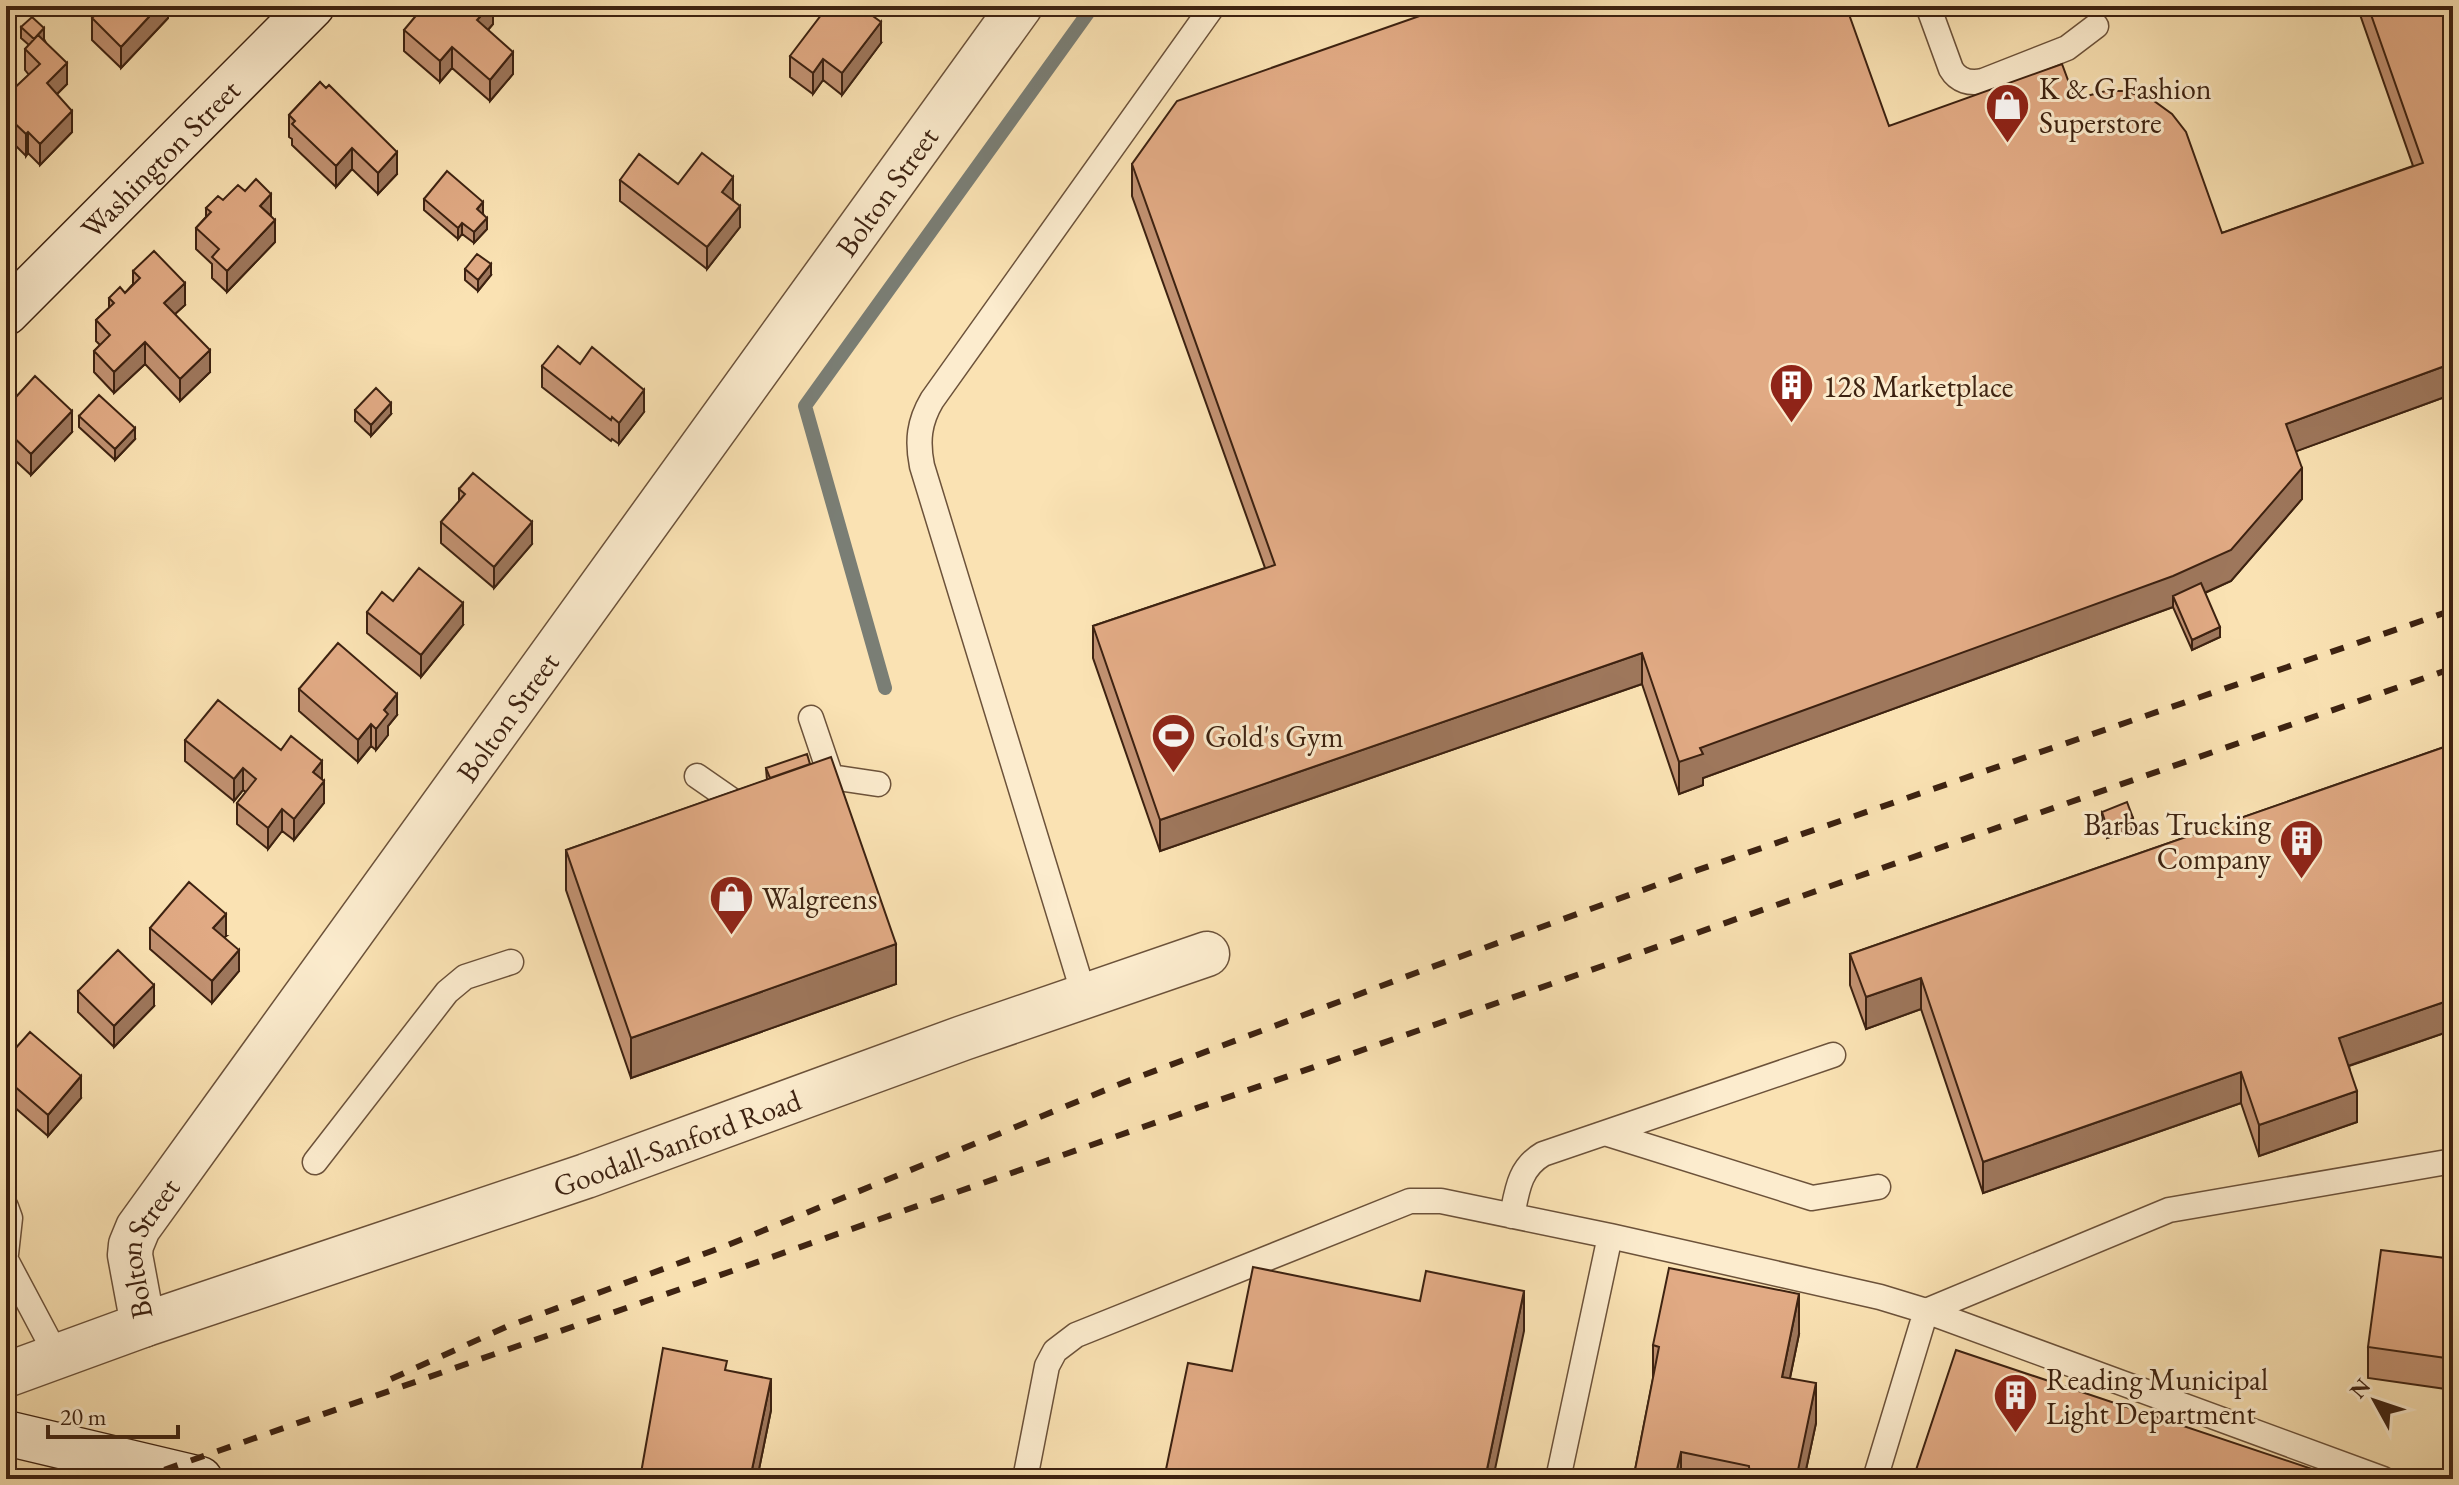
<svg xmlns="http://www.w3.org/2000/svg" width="2459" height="1485" viewBox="0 0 2459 1485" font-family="'EB Garamond',serif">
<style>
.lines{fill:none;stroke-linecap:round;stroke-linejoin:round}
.stream{stroke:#7a7e75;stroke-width:14}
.lane-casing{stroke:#6c523a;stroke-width:27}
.street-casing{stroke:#6c523a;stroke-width:47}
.secondary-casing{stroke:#3d2211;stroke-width:47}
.lane{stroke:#fcecce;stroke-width:24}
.street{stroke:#fcecce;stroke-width:44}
.secondary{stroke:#fcecce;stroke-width:44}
.rail{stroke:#3d2211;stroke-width:6;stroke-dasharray:14 14;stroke-linecap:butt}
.wall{fill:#c29272;stroke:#3d2211;stroke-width:2}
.shaded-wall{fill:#9e775c;stroke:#3d2211;stroke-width:2}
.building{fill:#e1aa84;stroke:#3d2211;stroke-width:2}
.labels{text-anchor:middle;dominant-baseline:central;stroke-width:6;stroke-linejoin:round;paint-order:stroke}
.poi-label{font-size:30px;fill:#3d2211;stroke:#fcecce;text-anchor:start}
.street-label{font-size:30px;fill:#3d2211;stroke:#fcecce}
</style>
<rect width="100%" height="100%" fill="#fae2b3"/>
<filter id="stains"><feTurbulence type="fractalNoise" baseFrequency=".0025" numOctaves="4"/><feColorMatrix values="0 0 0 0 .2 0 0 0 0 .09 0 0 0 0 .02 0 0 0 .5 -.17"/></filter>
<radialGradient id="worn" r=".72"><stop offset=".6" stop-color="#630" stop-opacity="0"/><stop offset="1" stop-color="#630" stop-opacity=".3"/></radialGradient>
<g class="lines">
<path class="stream" d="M885,688L805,406L1093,6"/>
<defs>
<path id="lane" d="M1928,6L1951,69C1958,81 1970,84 1983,81L2067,48L2096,26
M811,718L831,777
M697,776L746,810
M813,784L831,777L878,784
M1084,995L922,466C917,441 919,422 932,400L1213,6
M1605,1133L1812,1198L1878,1187
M315,1162L447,992L465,977L511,962
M6,1207L10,1218L6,1254
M1512,1216C1517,1191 1519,1168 1543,1154L1833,1055
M6,1260L57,1356
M1926,1311L2169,1210L2453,1161
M1926,1311L2383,1479
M1025,1479L1047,1366L1055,1351L1076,1335L1410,1201H1441L1610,1236
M1558,1479L1610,1236L1880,1297L1926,1311L1875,1479"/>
<g id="street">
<path id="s1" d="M143,1325L586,1176L963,1038L1207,954"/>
<path id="s2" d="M6,1375L143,1325L130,1255L131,1245L138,1228L1020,6"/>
</g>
<g id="secondary">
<path id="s3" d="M6,313L312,6"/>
<path d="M6,1433L200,1479"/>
</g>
</defs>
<use href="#lane" class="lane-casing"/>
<use href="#street" class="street-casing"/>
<use href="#secondary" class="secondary-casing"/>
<use href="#lane" class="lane"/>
<use href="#street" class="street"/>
<use href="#secondary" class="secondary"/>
<path class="rail" d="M391,1379L506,1327L728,1245L1125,1082L1421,971L1692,872L2453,610
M138,1479L2453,668"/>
</g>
<path class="wall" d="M101,6H168V18L121,68L92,40V18L101,9Z
M493,6V24L488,30L513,74L490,101L452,68L440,82L404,51V30Z
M2357,6H2453V394L2296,451L2302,499L2231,581L2205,593L2220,637L2192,650L2173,607L1703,778V785L1679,794L1642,684L1160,851L1093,658V626L1265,568L1132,196V164L1889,126L2075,99L2222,233L2413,166Z
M21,27L44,39L67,84L57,94L72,132L40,165L28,153L26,156L6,136V96L29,75L25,70V49L29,45L21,38Z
M881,43L842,95L823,80L813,94L790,77V56Z
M320,82L397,174L378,194L352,169L336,187L292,145V139L289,137V115Z
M620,180L678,184L733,199L740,227L707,269L620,201Z
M245,191L271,216L275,242L227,292L212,278V264L196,249V228L206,217V208Z
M424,199L483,213L487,229L474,243L462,234L458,239L424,210Z
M465,269L491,275L478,291L465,280Z
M133,271L185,305L175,314L210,372L180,401L145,364L114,393L94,372V351L100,345L96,341V320L109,308V298L125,293L133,284Z
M542,366L644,412L619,444L612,439L611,441L542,387Z
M6,408L72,432L31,475L6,452Z
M355,410L391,414L371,436L355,421Z
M79,416L135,439L115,460L79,427Z
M459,489L532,544L494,588L441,543V522L459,502Z
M367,612L463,625L421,677L367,633Z
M299,689L397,715L388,726V735L376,750L371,746L358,762L299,711Z
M185,740L281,750L322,780L324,803L294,840L282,831L268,849L237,824V803L246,792L243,790L234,801L185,761Z
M2453,744V1030L2349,1066L2357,1122L2259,1156L2241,1103L1983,1193L1921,1009L1866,1029L1850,985V954Z
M810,764L896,984L631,1078L566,890V850L767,780L766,768Z
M2102,812L2133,829L2107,838L2102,823Z
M150,928L226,936L224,937L239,971L212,1003L150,949Z
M78,991L154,1006L114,1047L78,1012Z
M6,1059L81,1098L48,1136L6,1100Z
M2453,1259V1390L2368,1378V1347Z
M1799,1334L1790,1378L1816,1423L1804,1479H1635V1470L1653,1379V1345Z
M727,1371L771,1410L757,1479H641V1473Z"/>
<path class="shaded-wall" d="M159,6H168V18L121,68V47Z
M490,6H493V24L477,42V20Z
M881,22V43L842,95V73Z
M44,28V39L34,50V39Z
M452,47V68L440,82V61Z
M513,52V74L490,101V80Z
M823,59V80L813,94V73Z
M67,63V84L47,104V83Z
M72,111V132L40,165V144Z
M28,132V153L26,156V134Z
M352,148V169L336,187V166Z
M397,152V174L378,194V173Z
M733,177V199L722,213V192Z
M271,194V216L260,206Z
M483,202V213L477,220V209Z
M740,206V227L707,269V247Z
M487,218V229L474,243V232Z
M275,220V242L227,292V271Z
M462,223V234L458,239V228Z
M491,264V275L478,291V280Z
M185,283V305L164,324V303Z
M145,342V364L114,393V372Z
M210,350V372L180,401V379Z
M2453,363V394L2286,455V424Z
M644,390V412L619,444V423Z
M391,403V414L371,436V425Z
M72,411V432L31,475V454Z
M135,428V439L115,460V449Z
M2302,468V499L2231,581L2177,605L2173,596V607L1703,778V785L1679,794V762L1700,748Z
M532,522V544L494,588V567Z
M463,603V625L421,677V655Z
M2220,627V637L2192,650V640Z
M1642,653V684L1160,851V820Z
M397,694V715L388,726V735L376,750V729L384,710Z
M371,724V746L358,762V740Z
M322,761V783L313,772Z
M243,768V790L234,801V779Z
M324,781V803L294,840V819Z
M282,809V831L268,849V828Z
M2133,818V829L2107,838V827Z
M226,914V936L213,949V928Z
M896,944V984L631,1078V1038Z
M239,950V971L212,1003V981Z
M1921,978V1009L1866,1029V997Z
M154,985V1006L114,1047V1026Z
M2453,999V1030L2339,1069V1038Z
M2241,1072V1103L1983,1193V1162Z
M81,1076V1098L48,1136V1115Z
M2357,1091V1122L2259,1156V1125Z
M1524,1291V1331L1493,1479H1485Z
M1799,1294V1334L1782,1416V1377Z
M771,1379V1410L757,1479H750Z
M1816,1383V1423L1804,1479H1795Z
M1681,1452V1479H1675V1478Z"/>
<path class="building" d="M104,6H159L121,47L92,18Z
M424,6H490L477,20L513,52L490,80L452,47L440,61L404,30Z
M828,6H859L881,22L842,73L823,59L813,73L790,56Z
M1448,6H1846L1889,126L2062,64L2075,99L2106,91H2126L2154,101L2172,114L2186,132L2222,233L2423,163L2368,6H2453V363L2286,424L2302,468L2231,550L2173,576L1700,748L1703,754L1679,762L1642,653L1160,820L1093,626L1275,565L1132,164L1177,101Z
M32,17L44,28L34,39L21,27Z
M38,35L67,63L47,83L72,111L40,144L28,132L26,134L6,115V96L40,64L25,49Z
M320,82L326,88L329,85L397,152L378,173L352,148L336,166L292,124L295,121L289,115Z
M702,153L733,177L722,192L740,206L707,247L620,180L639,154L678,184Z
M447,171L483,202L477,209L487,218L474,232L462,223L458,228L424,199Z
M256,179L271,194L260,206L275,220L227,271L212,257L219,249L196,228L211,212L206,208L218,196L223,200L238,185L245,191Z
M154,251L185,283L164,303L210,350L180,379L145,342L114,372L94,351L110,335L96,320L114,303L109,298L120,287L125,293L140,278L133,271Z
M477,254L491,264L478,280L465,269Z
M558,346L580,364L592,347L644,390L619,423L612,417L611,420L542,366Z
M35,376L72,411L31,454L6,430V408Z
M376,388L391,403L371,425L355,410Z
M99,395L135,428L115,449L79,416Z
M473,473L532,522L494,567L441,522L465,494L459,489Z
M419,568L463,603L421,655L367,612L382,592L393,601Z
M2201,583L2220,627L2192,640L2173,596Z
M338,643L397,694L384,710L388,714L376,729L371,724L358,740L299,689Z
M218,700L281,750L291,736L322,761L313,772L324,781L294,819L282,809L268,828L237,803L256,779L243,768L234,779L185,740Z
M2453,744V999L2339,1038L2357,1091L2259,1125L2241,1072L1983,1162L1921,978L1866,997L1850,954Z
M807,754L810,764L770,778L766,768Z
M831,757L896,944L631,1038L566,850Z
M2127,802L2133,818L2107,827L2102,812Z
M189,882L226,914L213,928L239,950L212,981L150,928Z
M118,950L154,985L114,1026L78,991Z
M30,1032L81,1076L48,1115L6,1079V1059Z
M2381,1250L2453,1259V1359L2368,1347Z
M1253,1267L1420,1301L1426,1271L1524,1291L1485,1479H1164L1188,1363L1232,1371Z
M1669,1268L1799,1294L1782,1377L1816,1383L1797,1475L1795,1479H1750L1749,1466L1681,1452L1675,1478L1635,1470L1659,1347L1653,1345Z
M663,1348L727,1361L725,1370L771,1379L750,1479L713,1472L712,1476L692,1472L690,1479H670L641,1473Z
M1956,1350L2321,1472L2318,1479H1913Z"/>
<defs>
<symbol id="shop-pin" viewBox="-11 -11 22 30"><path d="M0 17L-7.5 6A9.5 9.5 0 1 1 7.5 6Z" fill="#8f2418" stroke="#fcecce"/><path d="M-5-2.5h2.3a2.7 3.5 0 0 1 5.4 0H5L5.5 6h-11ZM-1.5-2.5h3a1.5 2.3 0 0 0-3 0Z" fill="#fff"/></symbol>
<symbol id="building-pin" viewBox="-11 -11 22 30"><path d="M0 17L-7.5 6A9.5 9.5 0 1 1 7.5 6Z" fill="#8f2418" stroke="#fcecce"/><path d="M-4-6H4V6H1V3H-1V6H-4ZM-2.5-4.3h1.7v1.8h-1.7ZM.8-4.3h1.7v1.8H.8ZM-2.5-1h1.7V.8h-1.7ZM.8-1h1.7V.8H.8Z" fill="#fff"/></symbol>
<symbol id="stadium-pin" viewBox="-11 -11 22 30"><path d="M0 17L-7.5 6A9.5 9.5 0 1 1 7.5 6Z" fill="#8f2418" stroke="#fcecce"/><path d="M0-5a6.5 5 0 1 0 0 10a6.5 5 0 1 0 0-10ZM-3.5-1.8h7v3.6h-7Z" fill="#fff"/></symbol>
</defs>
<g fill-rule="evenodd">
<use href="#shop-pin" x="1982" y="80" width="51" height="69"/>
<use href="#building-pin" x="1766" y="360" width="51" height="69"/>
<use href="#stadium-pin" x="1148" y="710" width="51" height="69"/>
<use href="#building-pin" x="2276" y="816" width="51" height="69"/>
<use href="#shop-pin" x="706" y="872" width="51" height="69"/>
<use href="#building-pin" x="1990" y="1370" width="51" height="69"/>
</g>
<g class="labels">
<g class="poi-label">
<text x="2039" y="88">K &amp; G Fashion<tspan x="2039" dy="34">Superstore</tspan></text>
<text x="1823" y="386">128 Marketplace</text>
<text x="1205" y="736">Gold's Gym</text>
<text x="2271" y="824" text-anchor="end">Barbas Trucking<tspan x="2271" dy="34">Company</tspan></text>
<text x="762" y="898">Walgreens</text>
<text x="2046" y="1379">Reading Municipal<tspan x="2046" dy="34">Light Department</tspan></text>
</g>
<g class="street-label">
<text stroke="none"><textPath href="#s3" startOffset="218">Washington Street</textPath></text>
<text stroke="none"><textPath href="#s2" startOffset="1524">Bolton Street</textPath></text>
<text stroke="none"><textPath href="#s2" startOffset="876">Bolton Street</textPath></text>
<text stroke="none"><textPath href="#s1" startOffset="564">Goodall-Sanford Road</textPath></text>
<text stroke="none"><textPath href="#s2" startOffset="228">Bolton Street</textPath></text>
</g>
</g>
<rect width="2459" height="1485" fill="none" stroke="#fae2b3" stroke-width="32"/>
<rect x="8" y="8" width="2443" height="1469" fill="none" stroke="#3d2211" stroke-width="4"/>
<rect x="16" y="16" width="2427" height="1453" fill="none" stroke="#3d2211" stroke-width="2"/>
<g transform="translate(2375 1401) rotate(310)" stroke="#fcecce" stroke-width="6" paint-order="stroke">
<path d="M0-6L14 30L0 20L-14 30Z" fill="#3d2211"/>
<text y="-12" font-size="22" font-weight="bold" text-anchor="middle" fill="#3d2211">N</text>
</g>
<path d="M48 1425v12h130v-12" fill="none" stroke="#3d2211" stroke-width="4"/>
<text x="60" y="1425" font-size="24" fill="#3d2211" stroke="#fcecce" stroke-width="6" paint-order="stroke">20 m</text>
<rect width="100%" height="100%" filter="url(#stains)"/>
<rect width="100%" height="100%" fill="url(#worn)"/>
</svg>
